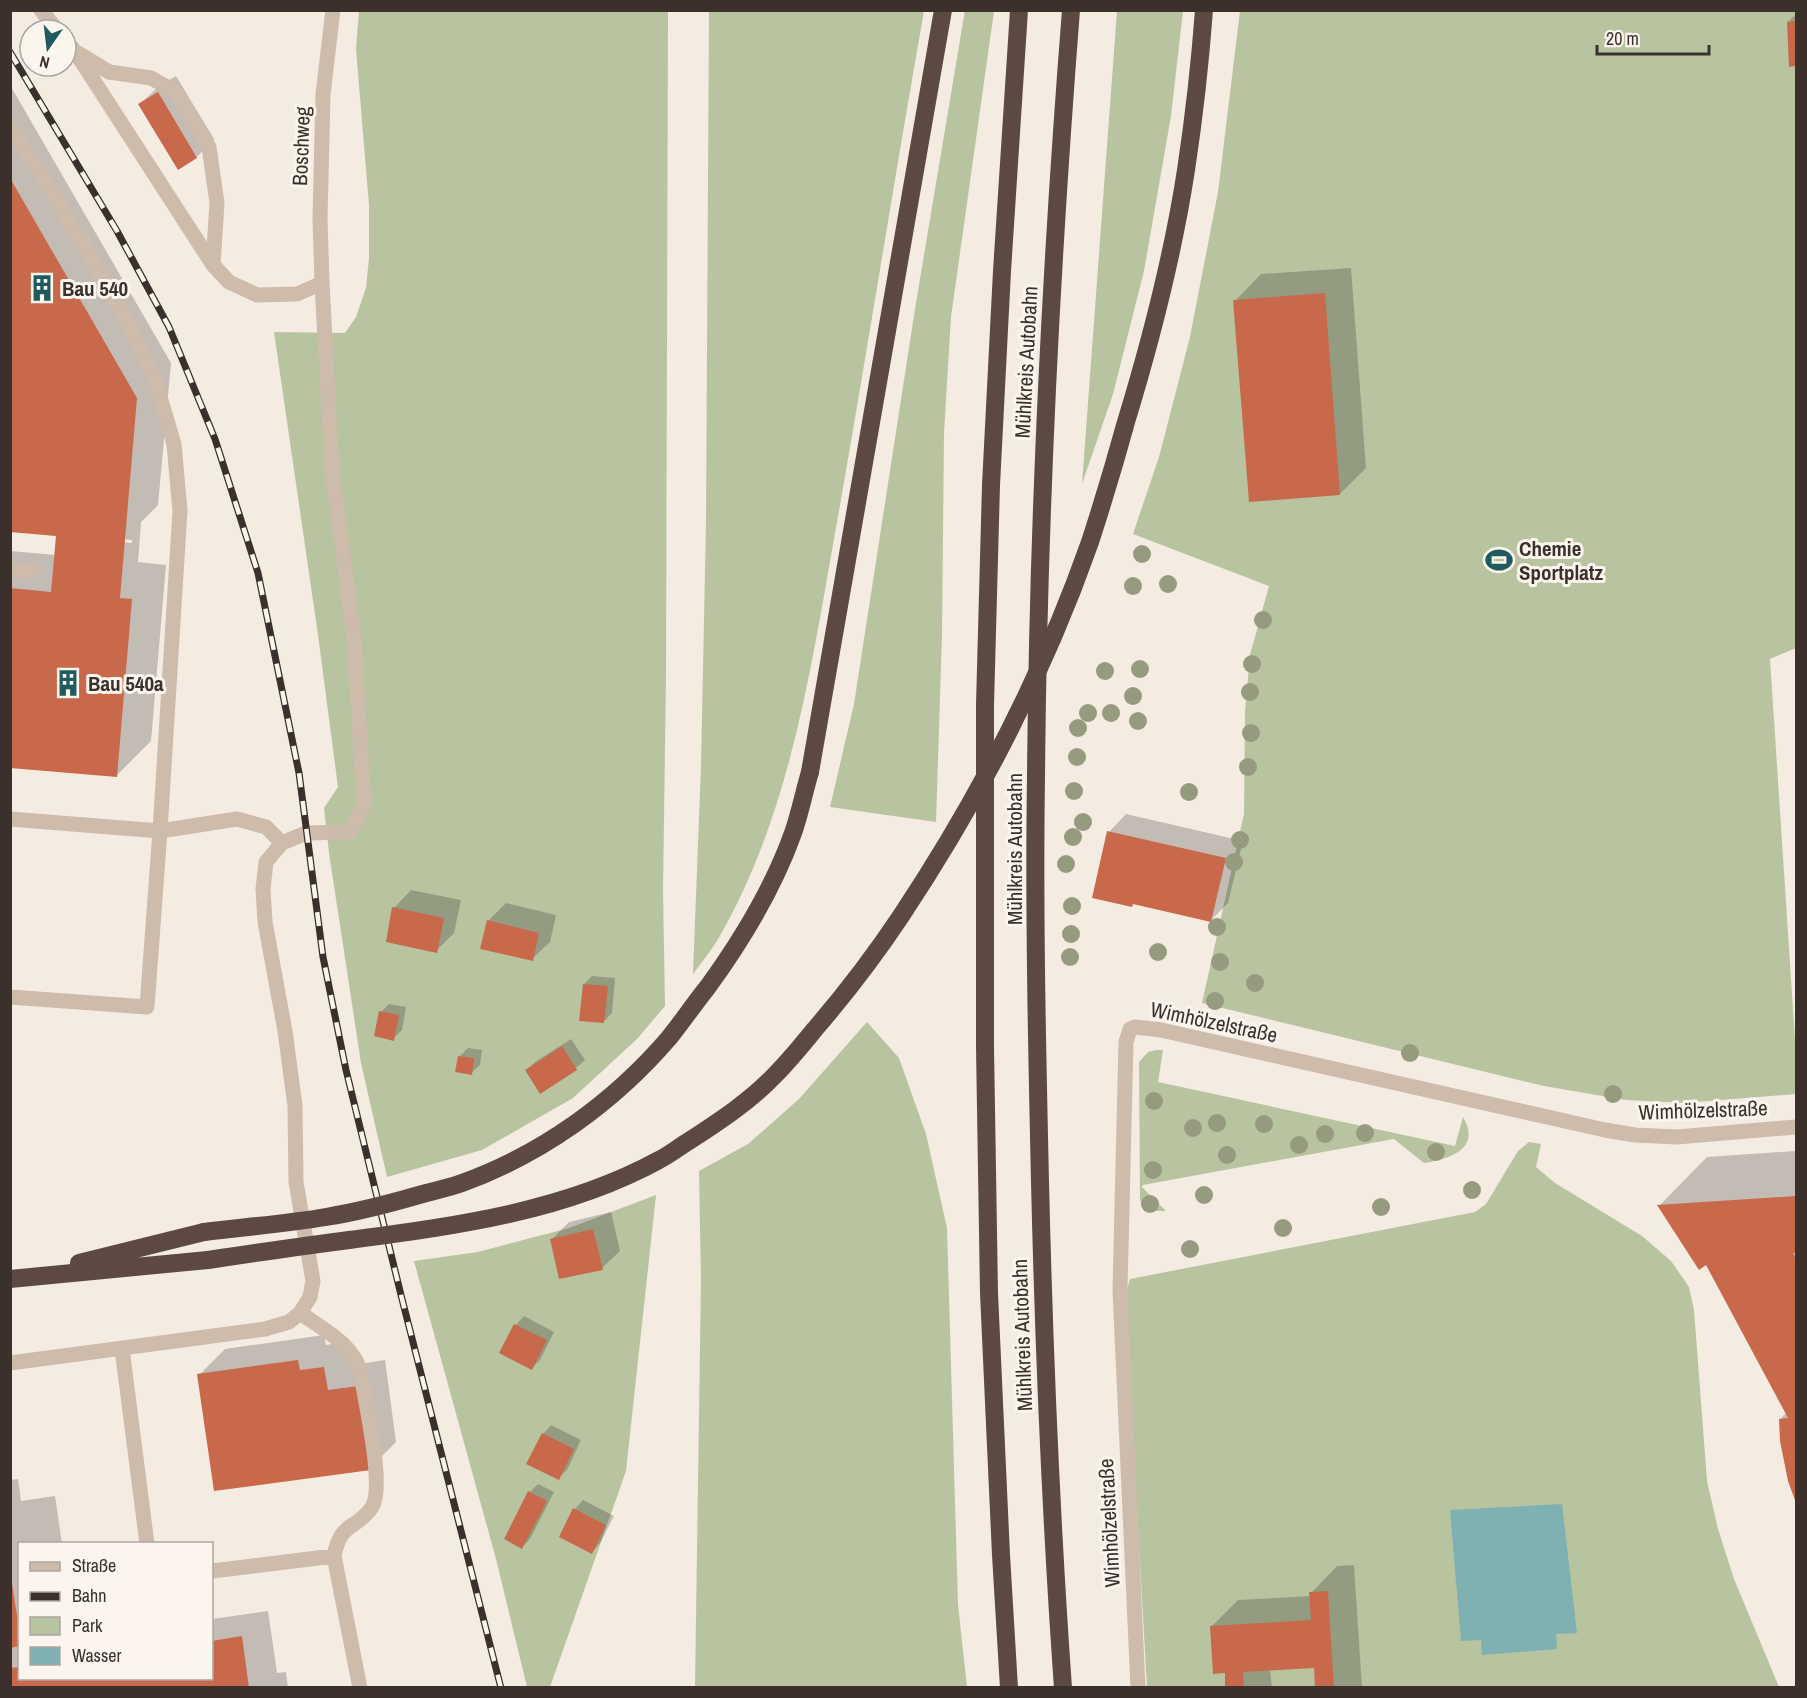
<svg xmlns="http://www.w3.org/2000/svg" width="1807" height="1698" viewBox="0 0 1807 1698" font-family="'Archivo Narrow',sans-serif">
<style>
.green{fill:#b8c4a0}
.water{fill:#7fb0b2}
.shadow{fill:#0003;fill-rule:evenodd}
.building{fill:#c8694b}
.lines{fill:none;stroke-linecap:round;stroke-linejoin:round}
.minor{stroke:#cdbbac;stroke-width:15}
.highway{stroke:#5c4a42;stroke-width:18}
.rail-casing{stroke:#3b302b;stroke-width:7}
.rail{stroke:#fbf5ee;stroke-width:4.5;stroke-dasharray:14;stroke-linecap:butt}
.highway-bridge{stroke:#5c4a42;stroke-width:18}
.tree{fill:#969b7f}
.labels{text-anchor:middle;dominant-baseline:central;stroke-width:6;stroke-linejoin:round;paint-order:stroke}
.street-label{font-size:21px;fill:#3b302b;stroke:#fbf5ee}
.poi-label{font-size:21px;font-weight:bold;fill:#3b302b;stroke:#fbf5ee;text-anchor:start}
</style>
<rect width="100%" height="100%" fill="#f4ebe1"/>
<path class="green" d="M965,10L994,11L951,317L944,433L942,635L936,822L830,807L854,704L915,309Z
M359,11H668L666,675L663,891L665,1006L637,1039L573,1098L482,1150L387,1177L361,1063L329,853L324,808L338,787L318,635L274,332L345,333L356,317L366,288L369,258V205L356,49Z
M709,11H924C895,175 869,340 840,505C813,653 794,809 717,941C710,952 701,963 693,974L701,766L706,523Z
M1117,11H1183L1171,116L1144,271L1113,394L1082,484Z
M1240,11H1796V648L1770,659L1796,1055V1094L1684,1103L1626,1100L1544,1086L1202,1003L1244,814L1245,712L1250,655L1269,586L1133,534L1159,457L1190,337L1218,192Z
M867,1022L899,1058L926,1134L947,1228L958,1605L967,1687H695L701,1280L699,1171L748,1144L799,1099Z
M1156,1050H1163L1158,1082L1455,1146L1463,1117C1482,1149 1449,1159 1424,1163L1394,1139L1143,1185L1142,1187L1166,1211C1152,1211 1147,1213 1140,1200L1139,1062L1148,1052Z
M1529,1142L1541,1144L1536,1167L1555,1183L1642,1236L1671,1261L1689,1287L1694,1310L1707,1481L1718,1529L1734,1579L1779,1687H1147L1133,1440L1127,1289L1130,1279L1475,1212L1486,1204L1518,1151Z
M656,1195L626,1471L550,1687H527L496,1559L414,1261L478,1252L569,1228Z"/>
<path class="water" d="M1562,1504L1577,1633L1556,1634L1557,1649L1482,1655L1481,1640L1461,1641L1450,1510Z"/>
<path class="shadow" d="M1796,14V65H1790L1788,22Z
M176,76L214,139L197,157L178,168L140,104L158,87Z
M10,85L171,363L158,505L141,522L138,562L166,565L151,741L116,776L10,766V551L56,555L60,534L10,530ZM71,535L132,540V543L71,538Z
M1351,268L1366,468L1340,494L1235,301L1261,274Z
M1126,814L1243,841L1228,903L1211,920L1109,832Z
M411,890L461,900L454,933L436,951L394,908Z
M506,903L556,915L550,942L532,959L488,921Z
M592,976L615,978L612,1013L603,1022L584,984Z
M389,1004L406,1007L402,1030L393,1039L381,1012Z
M571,1039L585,1060L576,1068L540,1092L527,1070L535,1062Z
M468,1048L482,1050L480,1065L471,1073L459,1057Z
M1796,1151V1499L1790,1480L1780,1419L1787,1412L1707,1262L1659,1206L1707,1157Z
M611,1212L620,1251L602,1268L552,1239L569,1222Z
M524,1316L554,1332L540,1360L532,1368L516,1325Z
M324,1335L326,1345L350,1341L354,1365L385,1360L396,1442L370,1468L199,1375L225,1349Z
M551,1425L581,1440L567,1470L558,1478L543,1434Z
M18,1479L21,1501L55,1496L62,1544H20V1678H212V1619L268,1611L277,1673L286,1672L288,1688H10V1480Z
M538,1484L554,1492L530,1539L522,1547L530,1492Z
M583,1500L614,1516L600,1543L592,1552L575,1509Z
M1354,1565L1362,1688H1317L1315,1666L1270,1669L1272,1688H1227L1226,1671L1211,1627L1238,1600L1311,1596V1593L1337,1566Z"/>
<path class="building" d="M1796,21V66L1789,67L1787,22Z
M158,92L197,158L178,170L138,104Z
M10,178L137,398L120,598L132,599L117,777L10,768V588L51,592L56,536L10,532Z
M1325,293L1340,495L1249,502L1233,300Z
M1107,831L1226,858L1211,922L1133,904L1132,907L1092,898Z
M392,907L444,918L437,953L386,942Z
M487,920L539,933L533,961L480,949Z
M583,984L608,986L604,1023L579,1021Z
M379,1011L399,1015L394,1041L374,1036Z
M562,1046L577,1070L540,1094L525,1070Z
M458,1056L474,1058L472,1075L455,1072Z
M1796,1196V1253H1793L1796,1259V1503L1788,1481L1780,1441L1779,1419L1788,1418L1706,1265L1699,1270L1657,1205Z
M593,1229L603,1270L559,1279L550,1239Z
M514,1324L547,1340L532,1370L499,1353Z
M298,1360L300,1370L324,1367L328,1390L359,1386L371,1470L214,1491L197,1374Z
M542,1433L574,1449L559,1480L526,1464Z
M528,1491L547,1501L522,1549L504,1539Z
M573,1508L606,1525L592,1554L559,1537Z
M10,1583H12L20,1635V1646L10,1648Z
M1328,1591L1334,1688H1315L1314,1668L1243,1672L1244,1688H1225V1673L1213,1674L1210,1626L1311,1620L1309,1592Z
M242,1636L249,1688H10V1668L20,1667V1678H212V1641Z"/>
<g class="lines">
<path class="minor" d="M41,10L57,30
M66,41L74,50L213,265L229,282L257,295L297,294L322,283
M78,53L109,72L151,78L176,92L209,147L217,203L213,265
M10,127L52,192L129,323L156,383L174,444L180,511L160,831L10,819
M10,569L33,571
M10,997L147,1007L160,831L237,819L266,827L282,843
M300,1313C323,1329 355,1345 361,1374C365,1401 385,1487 372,1507C357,1530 341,1520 334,1556L360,1688
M122,1349L147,1544
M10,1363L265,1329L289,1322L300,1313L310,1297L313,1281L296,1182L295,1106L285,1031L265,922L263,889L266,862L282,843L306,833L350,832L364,805L354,640L332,470L322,283L320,219L323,94L333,10
M212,1571L334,1556
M1138,1688L1120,1290L1126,1042L1130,1029L1135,1027L1161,1030L1605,1130L1635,1135L1677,1137L1796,1127"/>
<path class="highway" d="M810,772L943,10
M79,1263L204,1232
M10,1279L208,1260
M1009,1688L1001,1555L989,1293L985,1047V705L991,485L1002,271L1019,10
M1063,1688C1051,1519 1044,1351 1040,1182C1037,1047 1034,912 1036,777C1038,521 1051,265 1071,10"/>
<defs>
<path id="rail" d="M10,52L117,231L169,327L215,439L258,573L299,773L323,957L346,1070L401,1295L501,1688"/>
</defs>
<use href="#rail" class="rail-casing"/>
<use href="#rail" class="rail"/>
<path class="highway-bridge" d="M204,1232C244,1227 285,1224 326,1217C357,1212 388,1204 419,1195C433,1191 448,1188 462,1183C542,1154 613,1103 669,1038C682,1022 694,1004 707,988C742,940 773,889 793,833C800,813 804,792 810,772
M208,1260C255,1253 302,1246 349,1240C454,1226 564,1212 659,1160C669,1155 679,1147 689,1141C718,1122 749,1102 774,1076C788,1062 802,1045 815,1029C846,993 875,955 901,916C978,800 1044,673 1090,542C1103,502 1115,462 1126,422C1151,340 1173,255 1186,170C1194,117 1200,64 1204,10"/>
</g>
<g class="tree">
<circle cx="1142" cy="554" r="9"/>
<circle cx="1168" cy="584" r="9"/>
<circle cx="1133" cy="586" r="9"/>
<circle cx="1263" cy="620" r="9"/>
<circle cx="1252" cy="664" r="9"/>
<circle cx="1140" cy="669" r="9"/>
<circle cx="1105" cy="671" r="9"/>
<circle cx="1250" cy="692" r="9"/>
<circle cx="1133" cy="696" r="9"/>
<circle cx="1088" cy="713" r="9"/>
<circle cx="1111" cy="713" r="9"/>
<circle cx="1138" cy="721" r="9"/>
<circle cx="1078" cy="728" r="9"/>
<circle cx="1251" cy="733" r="9"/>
<circle cx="1077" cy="757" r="9"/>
<circle cx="1248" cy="767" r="9"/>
<circle cx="1074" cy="791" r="9"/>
<circle cx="1189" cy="792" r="9"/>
<circle cx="1083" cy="822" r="9"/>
<circle cx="1073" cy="837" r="9"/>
<circle cx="1240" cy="840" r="9"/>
<circle cx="1234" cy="862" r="9"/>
<circle cx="1066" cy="864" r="9"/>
<circle cx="1072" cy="906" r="9"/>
<circle cx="1217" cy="927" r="9"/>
<circle cx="1071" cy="934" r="9"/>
<circle cx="1158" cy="952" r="9"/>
<circle cx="1070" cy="957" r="9"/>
<circle cx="1220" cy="962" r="9"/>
<circle cx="1255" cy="983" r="9"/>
<circle cx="1215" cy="1001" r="9"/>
<circle cx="1410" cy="1053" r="9"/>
<circle cx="1613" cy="1094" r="9"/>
<circle cx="1154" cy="1101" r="9"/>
<circle cx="1217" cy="1123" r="9"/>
<circle cx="1264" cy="1124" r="9"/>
<circle cx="1193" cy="1128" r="9"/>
<circle cx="1365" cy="1133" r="9"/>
<circle cx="1325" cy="1134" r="9"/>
<circle cx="1299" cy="1145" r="9"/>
<circle cx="1436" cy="1152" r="9"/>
<circle cx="1227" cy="1155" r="9"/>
<circle cx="1153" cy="1170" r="9"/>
<circle cx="1472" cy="1190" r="9"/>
<circle cx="1204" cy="1195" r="9"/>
<circle cx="1150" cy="1204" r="9"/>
<circle cx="1381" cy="1207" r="9"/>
<circle cx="1283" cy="1228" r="9"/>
<circle cx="1190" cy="1249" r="9"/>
</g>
<defs>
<symbol id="building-bare" viewBox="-9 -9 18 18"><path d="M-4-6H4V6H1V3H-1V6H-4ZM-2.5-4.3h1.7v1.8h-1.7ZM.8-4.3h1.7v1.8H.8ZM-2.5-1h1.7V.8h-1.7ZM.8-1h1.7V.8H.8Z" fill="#1f5a5e" stroke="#fbf5ee" stroke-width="2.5" paint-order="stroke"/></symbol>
<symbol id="stadium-bare" viewBox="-9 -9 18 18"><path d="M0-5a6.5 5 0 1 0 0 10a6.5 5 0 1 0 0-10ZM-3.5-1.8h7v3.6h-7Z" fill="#1f5a5e" stroke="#fbf5ee" stroke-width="2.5" paint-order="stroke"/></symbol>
</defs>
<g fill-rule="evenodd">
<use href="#building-bare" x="23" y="269" width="38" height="38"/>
<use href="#stadium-bare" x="1480" y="541" width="38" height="38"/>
<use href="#building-bare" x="49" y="664" width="38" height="38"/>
</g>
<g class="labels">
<g class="street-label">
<text transform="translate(301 146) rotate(-88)">Boschweg</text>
<text transform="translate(1026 362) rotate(-87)">Mühlkreis Autobahn</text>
<text transform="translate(1014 849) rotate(-90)">Mühlkreis Autobahn</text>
<text transform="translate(1214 1022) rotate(12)">Wimhölzelstraße</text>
<text transform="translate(1703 1110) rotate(-2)">Wimhölzelstraße</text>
<text transform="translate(1022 1335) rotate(-92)">Mühlkreis Autobahn</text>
<text transform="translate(1109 1523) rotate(-93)">Wimhölzelstraße</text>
</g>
<g class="poi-label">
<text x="62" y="288">Bau 540</text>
<text x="1519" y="548">Chemie<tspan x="1519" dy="24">Sportplatz</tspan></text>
<text x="88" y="683">Bau 540a</text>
</g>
</g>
<rect width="1807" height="1698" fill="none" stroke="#3b302b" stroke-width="24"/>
<rect x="18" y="1542" width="195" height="138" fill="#fbf5ee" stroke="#aea6a0" stroke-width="1.5"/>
<rect x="30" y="1562" width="30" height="9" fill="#cdbbac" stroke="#aea6a0" stroke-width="1.5"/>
<text x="72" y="1572" font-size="18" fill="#3b302b">Straße</text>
<rect x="30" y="1592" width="30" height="9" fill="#3b302b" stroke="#aea6a0" stroke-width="1.5"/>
<text x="72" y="1602" font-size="18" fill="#3b302b">Bahn</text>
<rect x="30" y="1617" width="30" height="18" fill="#b8c4a0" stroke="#aea6a0" stroke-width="1.5"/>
<text x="72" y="1632" font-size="18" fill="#3b302b">Park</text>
<rect x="30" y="1647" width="30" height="18" fill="#7fb0b2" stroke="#aea6a0" stroke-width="1.5"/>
<text x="72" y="1662" font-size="18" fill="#3b302b">Wasser</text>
<g transform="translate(48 48) rotate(194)"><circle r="28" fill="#fbf5ee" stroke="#aea6a0" stroke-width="1.5"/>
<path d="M0-4.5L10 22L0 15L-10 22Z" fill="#1f5a5e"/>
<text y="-9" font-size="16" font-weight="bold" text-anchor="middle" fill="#3b302b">N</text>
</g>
<path d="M1597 45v9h112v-9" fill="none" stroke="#3b302b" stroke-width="3"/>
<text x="1606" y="45" font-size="18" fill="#3b302b" stroke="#fbf5ee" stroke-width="4.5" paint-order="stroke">20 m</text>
</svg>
